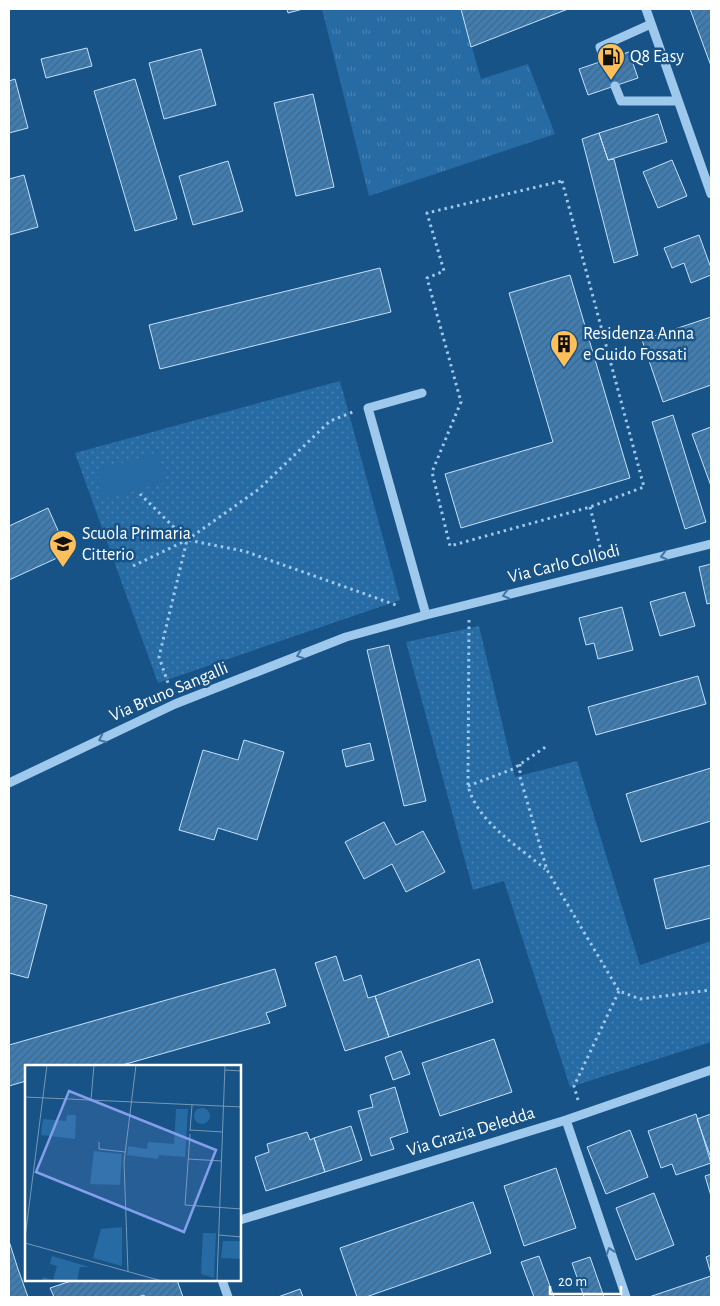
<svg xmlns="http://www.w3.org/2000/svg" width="720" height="1306" viewBox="0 0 720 1306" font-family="'Alegreya Sans',sans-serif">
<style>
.grass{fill:url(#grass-tufts)}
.park{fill:url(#park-dots)}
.pitch{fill:#276ba5}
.building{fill:url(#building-hatch);stroke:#c4e1fa}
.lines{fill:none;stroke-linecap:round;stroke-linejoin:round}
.minor-tunnel{stroke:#3a6d99;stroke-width:9;stroke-dasharray:9 4.5;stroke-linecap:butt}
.path{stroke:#9ec9ed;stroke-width:3;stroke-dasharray:2.5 4;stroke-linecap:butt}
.minor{stroke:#9ec9ed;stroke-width:9}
.oneway{stroke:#4076a6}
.labels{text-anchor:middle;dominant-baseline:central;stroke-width:5;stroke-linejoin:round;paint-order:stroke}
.poi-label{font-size:18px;fill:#fff;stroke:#175387;text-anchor:start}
.street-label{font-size:18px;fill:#fff;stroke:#175387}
.inset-road{fill:none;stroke:#7498b7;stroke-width:1}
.view{fill:#839eea;fill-opacity:0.15;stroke:#839eea;stroke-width:2.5}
.inset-edge{fill:none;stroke:#fff;stroke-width:2.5}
</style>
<defs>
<pattern id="grass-tufts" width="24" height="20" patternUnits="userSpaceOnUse" patternTransform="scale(1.25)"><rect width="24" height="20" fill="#276ba5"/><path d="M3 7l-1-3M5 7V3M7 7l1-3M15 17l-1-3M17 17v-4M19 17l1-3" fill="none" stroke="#4781b2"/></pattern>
<pattern id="park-dots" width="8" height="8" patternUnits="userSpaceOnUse" patternTransform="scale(1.25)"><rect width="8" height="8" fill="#276ba5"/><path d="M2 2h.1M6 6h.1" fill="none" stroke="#4781b2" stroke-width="1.8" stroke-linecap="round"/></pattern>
<pattern id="building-hatch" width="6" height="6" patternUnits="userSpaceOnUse" patternTransform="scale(1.25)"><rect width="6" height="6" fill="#407db1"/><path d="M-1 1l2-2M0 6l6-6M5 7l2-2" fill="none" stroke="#456784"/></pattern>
</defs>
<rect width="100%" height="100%" fill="#175387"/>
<path class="grass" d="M322,9H461L481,79L528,64L555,134L369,196Z"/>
<path class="park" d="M340,381L400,600L158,683L75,453Z
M479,626L515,777L577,761L640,965L711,941V1042L570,1087L504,881L473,890L406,642Z"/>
<path class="pitch" d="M158,453L166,482L103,499L95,470Z"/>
<path class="building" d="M287,9H303L288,13Z
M461,9H568L471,47Z
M690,9H711V66Z
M87,48L92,66L46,78L41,59Z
M201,49L216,105L164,119L149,63Z
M629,52L638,78L588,95L579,69Z
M15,79L28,128L9,133V81Z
M135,79L177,219L135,231L94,91Z
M313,94L334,187L296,196L274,103Z
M658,114L667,142L608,160L599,133Z
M599,133L608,160L614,159L638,255L614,263L582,139Z
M672,160L687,196L658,208L643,172Z
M228,161L243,211L193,225L179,176Z
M24,175L38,227L9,235V179Z
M699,235L711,268V275L691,283L684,263L672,268L664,248Z
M380,268L391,312L160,369L149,325Z
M570,275L630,478L461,528L445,474L553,442L509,293Z
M711,317V385L663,402L642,340Z
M673,415L706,522L685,529L652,422Z
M711,427V486L692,434Z
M48,508L68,553L9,580V526Z
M711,564V603L707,604L699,567Z
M685,592L695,626L660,636L650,602Z
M622,607L633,650L598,659L594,643L586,645L579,618Z
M389,645L426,801L404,806L367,650Z
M698,676L706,704L596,735L588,707Z
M244,740L284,752L257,840L218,828L214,840L179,830L203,750L238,760Z
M370,743L374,760L346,767L342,750Z
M711,768V821L641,842L626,794Z
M384,822L396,845L423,831L445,872L406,892L392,864L364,879L345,842Z
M711,865V918L666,929L654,879Z
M9,895L47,905L28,978L9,973Z
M336,956L344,981L361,975L368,998L375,996L389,1037L345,1051L315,963Z
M479,959L493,1002L389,1037L375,996Z
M275,969L286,1006L266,1013L270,1023L119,1066H26V1081L9,1086V1045Z
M494,1039L512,1092L440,1116L422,1063Z
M401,1051L410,1074L393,1080L385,1057Z
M395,1087L408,1132L390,1138L394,1149L371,1156L358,1111L373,1107L370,1095Z
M696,1114L711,1163L676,1175L672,1164L661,1168L648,1131Z
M711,1114V1158L697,1119Z
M351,1126L362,1160L325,1172L314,1138Z
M630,1130L648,1177L606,1194L587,1147Z
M307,1132L310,1140L314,1138L325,1172L266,1191L255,1157L269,1152L267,1144Z
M556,1168L576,1228L524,1246L504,1186Z
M711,1174V1196L705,1176Z
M654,1193L674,1245L636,1260L616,1208Z
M473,1202L491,1253L366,1297H357L340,1248Z
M9,1241L18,1269L28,1297H9Z
M711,1255V1274L706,1257Z
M539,1256L554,1297H534L521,1262Z
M590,1257L604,1297H584L572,1263Z
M711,1276V1297H649Z
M74,1280H177L183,1297H145L144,1295L138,1297H54L50,1288Z
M300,1289L303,1297H278Z"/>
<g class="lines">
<path class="minor-tunnel" d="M604,60L615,86"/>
<path class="path" d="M562,181L644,487L590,507L450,546L432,472L461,402L427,278L444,271L427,213Z
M590,507L602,555
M187,540L259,489L330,421L353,412
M133,566L187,540L140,494
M469,620L468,786C478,823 517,845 545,869
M170,689L159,657L187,540L244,551L396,605
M520,764V777L547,870L619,991L640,999L711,990
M468,786L513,769L547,746
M578,1100L574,1086L619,991"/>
<path class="minor" d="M646,9L711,194
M604,60L600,47L651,24
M615,86L621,101H678
M422,393L368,408L426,615
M9,783L175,704L346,637L426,615L711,544
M566,1120L626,1297
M240,1220L566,1120L711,1070
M222,1280L228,1297"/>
</g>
<defs><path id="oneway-chevron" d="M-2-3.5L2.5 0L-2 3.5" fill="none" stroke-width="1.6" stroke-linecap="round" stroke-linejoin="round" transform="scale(1.25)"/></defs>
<g class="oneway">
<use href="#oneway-chevron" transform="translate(664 556) rotate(166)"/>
<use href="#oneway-chevron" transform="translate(506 595) rotate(166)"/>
<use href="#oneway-chevron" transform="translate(300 655) rotate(159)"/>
<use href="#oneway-chevron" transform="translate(102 739) rotate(155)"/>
<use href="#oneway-chevron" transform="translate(610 1251) rotate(-109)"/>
</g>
<defs>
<symbol id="fuel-pin" viewBox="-11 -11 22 30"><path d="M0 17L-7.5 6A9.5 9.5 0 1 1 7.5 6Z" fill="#ffc05a" stroke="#175387"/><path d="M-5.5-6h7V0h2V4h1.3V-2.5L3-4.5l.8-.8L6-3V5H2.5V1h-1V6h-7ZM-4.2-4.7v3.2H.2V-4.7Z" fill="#111"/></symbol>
<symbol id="building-pin" viewBox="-11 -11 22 30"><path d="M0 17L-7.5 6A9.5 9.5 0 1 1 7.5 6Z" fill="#ffc05a" stroke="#175387"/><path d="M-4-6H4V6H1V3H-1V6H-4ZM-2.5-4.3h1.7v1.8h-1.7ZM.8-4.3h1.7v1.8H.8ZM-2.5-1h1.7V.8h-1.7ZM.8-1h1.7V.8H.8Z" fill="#111"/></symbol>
<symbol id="school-pin" viewBox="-11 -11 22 30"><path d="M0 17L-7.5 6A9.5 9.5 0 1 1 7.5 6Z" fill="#ffc05a" stroke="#175387"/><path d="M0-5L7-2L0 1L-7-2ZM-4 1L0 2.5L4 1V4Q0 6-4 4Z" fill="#111"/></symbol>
</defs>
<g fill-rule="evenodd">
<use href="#fuel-pin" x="595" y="41" width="32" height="43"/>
<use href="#building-pin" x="548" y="328" width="32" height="43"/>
<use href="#school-pin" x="47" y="528" width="32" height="43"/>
</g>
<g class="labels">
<g class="poi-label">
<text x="630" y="57">Q8 Easy</text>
<text x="583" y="334">Residenza Anna<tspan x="583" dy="21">e Guido Fossati</tspan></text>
<text x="82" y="534">Scuola Primaria<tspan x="82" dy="21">Citterio</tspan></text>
</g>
<g class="street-label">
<text transform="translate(564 564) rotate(-14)">Via Carlo Collodi</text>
<text transform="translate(169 692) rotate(-23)">Via Bruno Sangalli</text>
<text transform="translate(471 1132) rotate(-17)">Via Grazia Deledda</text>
</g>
</g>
<g transform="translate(25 1065)">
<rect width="216" height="216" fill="#175387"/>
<path d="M42,50H51L50,74L16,70L18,54L41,56ZM97,162V201L68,193L76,164ZM198,176H216V194L196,193ZM27,191L44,196L64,202H55L52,216H17L18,212L28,215L32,201L25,199Z" fill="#276ba5"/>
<path d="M169 51a8 8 0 1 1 16 0a8 8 0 1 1-16 0ZM151,44H163L160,92L134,90L133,94L102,90L103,81L122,84L123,77L149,79ZM69,86L97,89L95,120L65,119ZM178,168H191L189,213L176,209Z" fill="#276ba5"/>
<path class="inset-road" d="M200,5L217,6M0,32L217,42M66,35L69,0M165,65L198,67M165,66L167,40M165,69L160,140L217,144M74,77V84L100,87M163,94L197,96M194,170L217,172M0,173L22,0M0,178L137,216M103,207L99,97L111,0M192,216L200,0"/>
<path class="view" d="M44,26L191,85L159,167L11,107Z"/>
<rect width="216" height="216" class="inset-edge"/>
</g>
<rect width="720" height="1306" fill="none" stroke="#ffffff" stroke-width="20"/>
<path d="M550 1286v8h71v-8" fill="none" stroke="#ffffff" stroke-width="2.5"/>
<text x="558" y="1286" font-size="15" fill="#ffffff" stroke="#175387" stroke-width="4" paint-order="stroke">20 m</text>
</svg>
